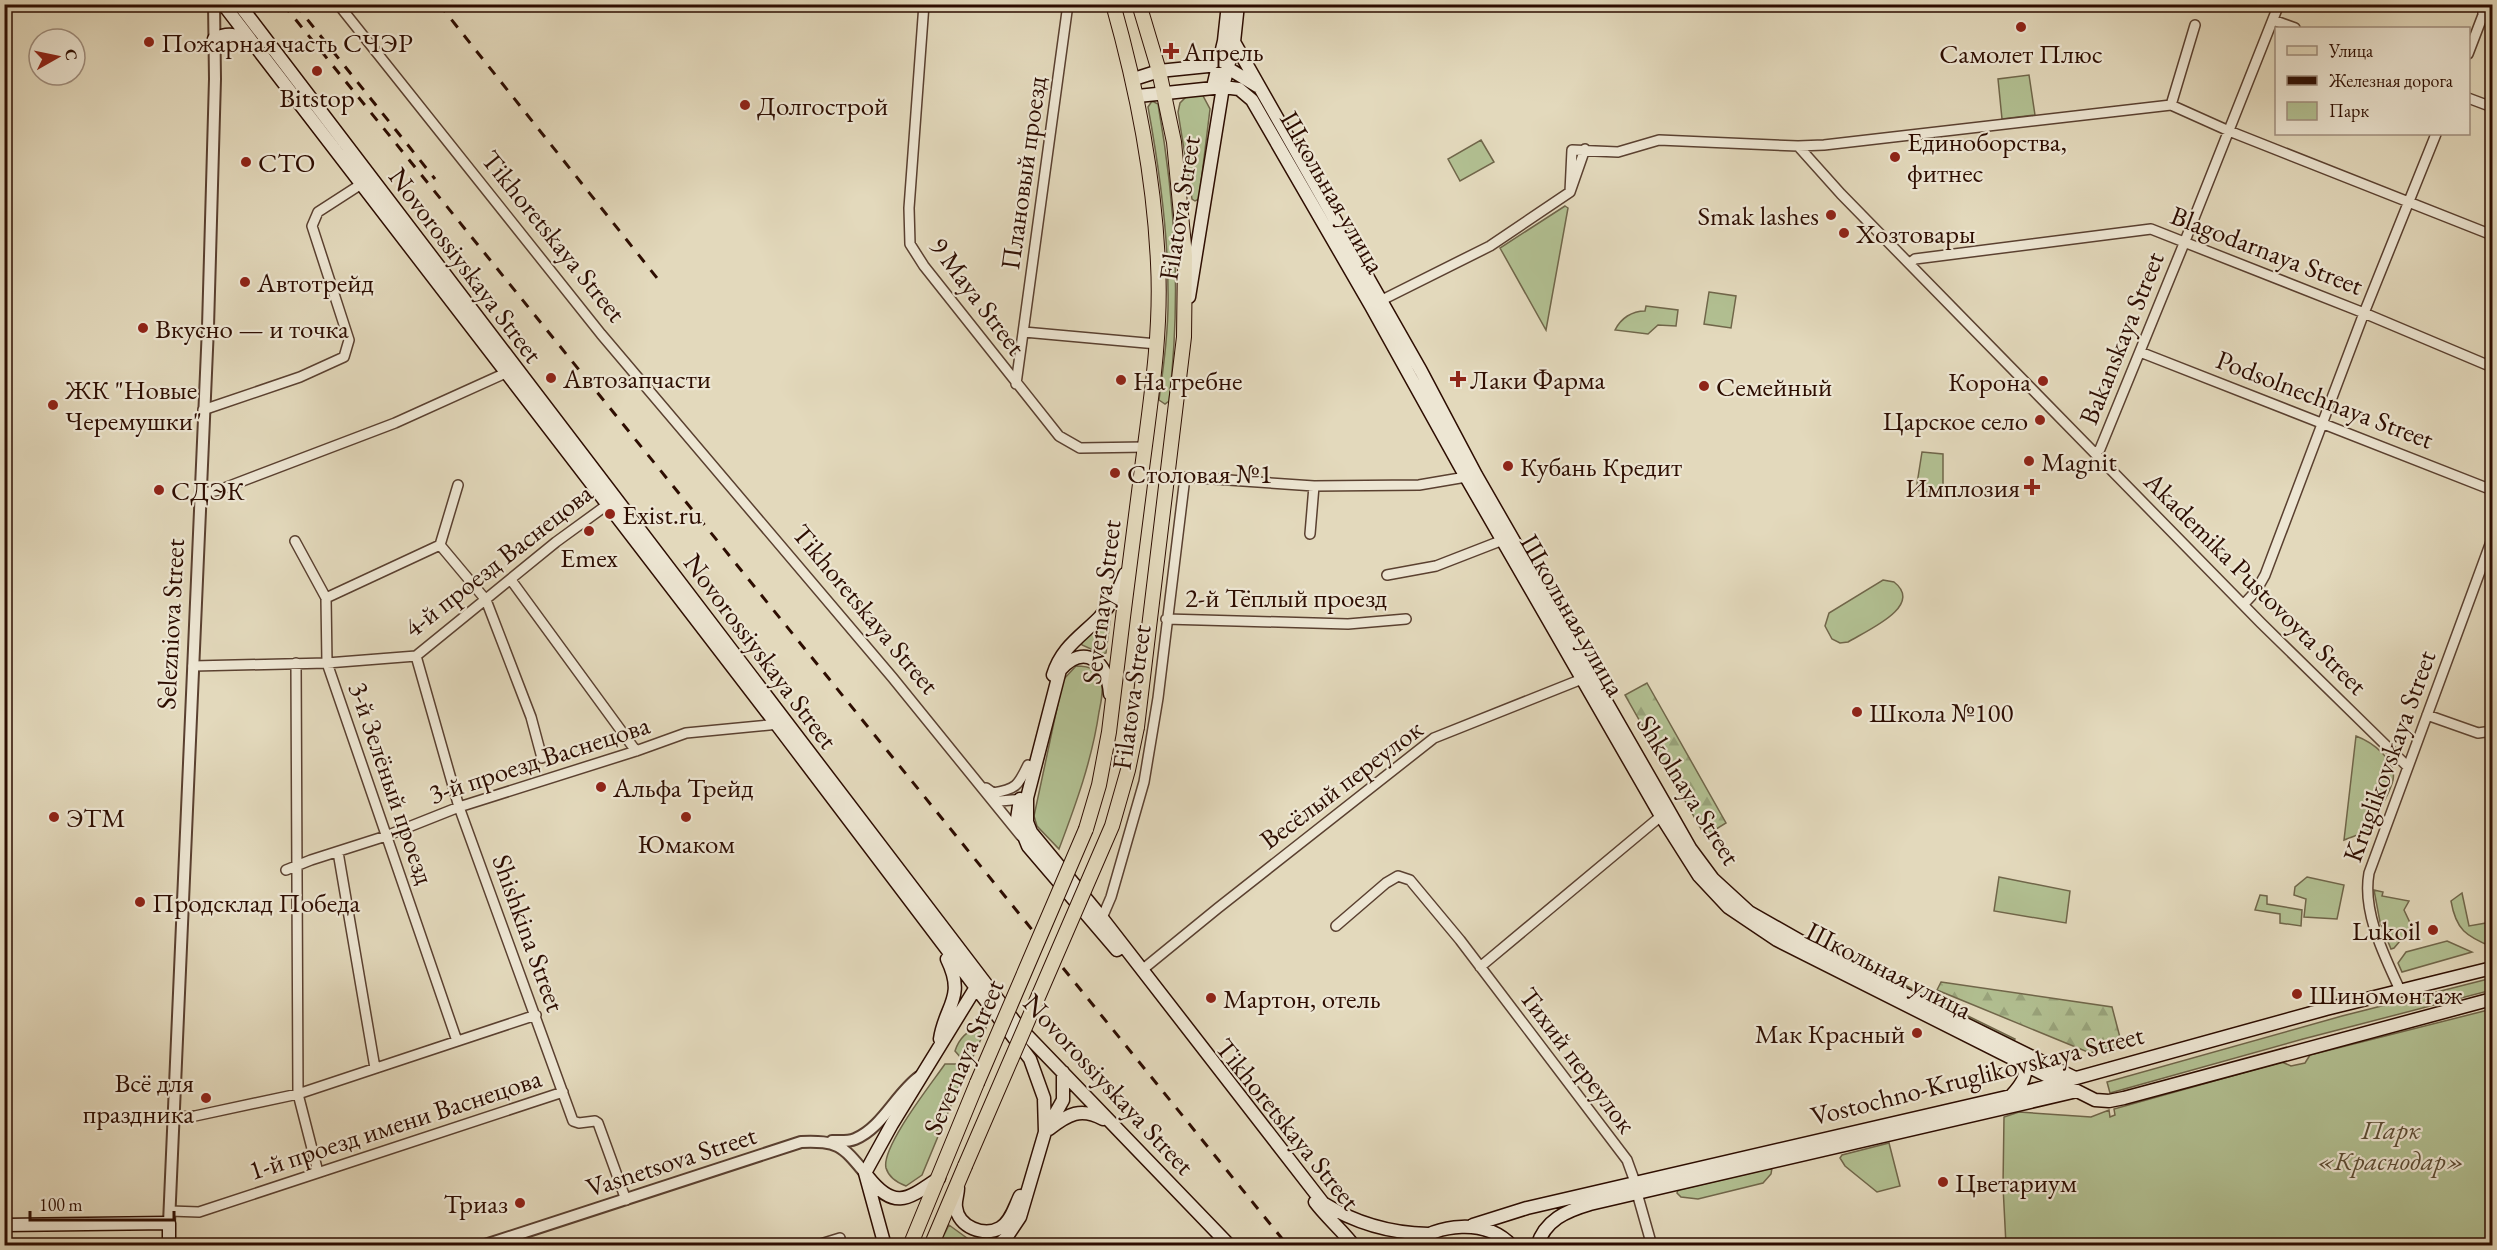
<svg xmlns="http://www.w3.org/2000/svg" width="2497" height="1250" viewBox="0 0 2497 1250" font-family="'EB Garamond',serif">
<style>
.green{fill:#b2c092;stroke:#70664a;stroke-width:1.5}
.forest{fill:url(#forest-firs);stroke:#70664a;stroke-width:1.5}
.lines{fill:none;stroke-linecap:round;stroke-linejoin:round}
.minor-casing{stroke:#5a4030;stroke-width:12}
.tertiary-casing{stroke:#5a4030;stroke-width:14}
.secondary-casing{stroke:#2d0d01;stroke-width:15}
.primary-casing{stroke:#2d0d01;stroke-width:16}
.minor{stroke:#ede6d3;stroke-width:9}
.tertiary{stroke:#ede6d3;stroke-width:10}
.secondary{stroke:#ede6d3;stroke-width:12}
.primary{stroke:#e3d9bc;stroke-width:14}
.rail{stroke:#2d0d01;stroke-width:3;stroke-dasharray:10 10;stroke-linecap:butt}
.primary-bridge-casing{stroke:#2d0d01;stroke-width:16;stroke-linecap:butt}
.primary-bridge{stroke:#e3d9bc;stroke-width:14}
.poi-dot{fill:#8f2418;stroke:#ede6d3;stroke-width:2}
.labels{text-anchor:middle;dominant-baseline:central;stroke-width:4.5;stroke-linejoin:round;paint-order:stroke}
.poi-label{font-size:27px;fill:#2d0d01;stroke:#ede6d3;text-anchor:start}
.street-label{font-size:27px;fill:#2d0d01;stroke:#ede6d3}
.park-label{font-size:27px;font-style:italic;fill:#5c4c34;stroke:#ede6d3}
</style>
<defs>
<pattern id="forest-firs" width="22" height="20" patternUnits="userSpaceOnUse" patternTransform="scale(1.5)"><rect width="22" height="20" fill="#b2c092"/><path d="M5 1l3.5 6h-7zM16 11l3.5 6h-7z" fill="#99a47c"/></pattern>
</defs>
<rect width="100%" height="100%" fill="#e3d9bc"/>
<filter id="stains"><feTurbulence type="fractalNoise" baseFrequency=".00333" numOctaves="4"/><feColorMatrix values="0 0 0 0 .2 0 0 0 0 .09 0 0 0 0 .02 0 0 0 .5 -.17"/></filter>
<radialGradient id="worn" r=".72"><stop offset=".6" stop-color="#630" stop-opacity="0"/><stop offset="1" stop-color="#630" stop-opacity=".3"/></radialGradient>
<path class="green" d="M2029,75L2035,115L2002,119L1998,79Z
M1190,93L1202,94L1210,109L1199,199L1195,201L1192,199L1178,112L1180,103Z
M1152,101L1158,104C1176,206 1181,298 1169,401L1165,404L1159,400C1164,363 1169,326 1168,290C1168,228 1159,167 1148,107Z
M1481,140L1494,162L1460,181L1448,159Z
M1565,206L1568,208L1546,330L1500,248Z
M1709,292L1736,296L1731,328L1704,324Z
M1646,306L1678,310L1676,326L1658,325L1648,334L1615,330C1621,318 1632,311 1645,311Z
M1922,452L1943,454V494L1916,490Z
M1883,580L1894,582C1925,606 1866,631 1848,642L1840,643L1832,639L1825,626L1829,613Z
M1106,619L1110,621L1106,653L1102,654L1082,645L1081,642Z
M1076,666C1086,666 1099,668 1101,680C1104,690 1101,702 1099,712C1092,760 1076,804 1059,849L1037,826L1034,816L1063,680Z
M2356,736C2372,742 2397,760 2393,780C2390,794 2375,817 2368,831L2344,840Z
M1999,877L2070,891L2066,923L1994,911Z
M2307,877L2344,885L2337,919L2304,917L2306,899L2294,895L2295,887Z
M2374,890L2383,892L2382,896L2409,901L2404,910L2412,927L2394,948L2391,949L2380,922Z
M2462,893L2469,926L2492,922V947C2466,936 2456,930 2451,901Z
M2260,895L2267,896V904L2302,910L2301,926L2280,923V914L2255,910Z
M2447,941L2472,952L2402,972L2398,963L2406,952Z
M1874,970L2015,1039L2013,1042L1873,973Z
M2492,978V990L2303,1039L2110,1093L2107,1082L2342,1016Z
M2492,1009V1245H2006L2003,1186L2004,1117L2019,1112L2091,1117L2109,1110L2110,1117L2115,1115L2114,1109L2282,1062L2291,1066L2305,1063L2310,1055Z
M981,1026L986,1028L971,1061L962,1059L955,1051C959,1038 968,1030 981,1026Z
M945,1064H957L966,1069L922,1175L906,1186C898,1183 889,1178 886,1168C881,1147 932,1083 945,1064Z
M1889,1143L1900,1186L1877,1192L1845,1166L1840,1158L1842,1155Z
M1772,1168L1771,1174L1763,1183L1698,1199L1681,1197L1677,1193L1678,1190Z
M949,1225L971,1241L974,1245H939Z"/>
<path class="forest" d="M1647,683L1726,823L1705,836L1625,695Z
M1941,982L2112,1007L2122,1045L2090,1053L1937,990Z"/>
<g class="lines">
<defs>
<path id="minor" d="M338,4L601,334L892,677L1021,836
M924,4L909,208L910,244L924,266L1059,436L1080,448L1145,447
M2273,20L2295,28
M2468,54L2483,15V4
M2468,98L2492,107
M2171,105L2195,25
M1798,146L1841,194L2261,623L2407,766
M1570,192L1572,150L1618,152L1659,140L1798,146L1824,145L2171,105L2229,131L2492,235
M1910,263L1915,259L2151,229L2364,313L2492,367
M1380,301L1490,246L1570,192L1585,149
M1024,332L1157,344
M2140,352L2492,490
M1016,384L1068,4
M203,410L300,377L344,357L349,340L312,226L318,212L366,181
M2095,453L2100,449L2185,241L2279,4
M200,494L219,490L395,423L510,371
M1310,534L1314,486
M295,541L326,598L327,663L457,1041
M440,545L486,600L531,717L542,758
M1387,575L1436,566L1503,540
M511,580L636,751
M326,598L440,545L458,485
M2244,604L2256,591L2265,575L2364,313L2436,134
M1166,619L1348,624L1406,619
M416,656L459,807L573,1121L579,1123L595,1121L598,1123L626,1200
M296,663L298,1094L318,1172
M193,666L327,663L416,656L556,542L611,502
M2427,715L2478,733L2492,731
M986,788L993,793C1016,789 1018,786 1028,765
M994,800L1000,801L1024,799
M338,852L375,1068
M286,870L311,860L386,836L459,807L636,751L686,733L779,724
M1102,918L1111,897L1144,782L1158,698L1185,477L1314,486L1419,485L1466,477
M1336,926L1386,883L1398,876L1410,880L1460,940L1627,1160L1635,1182
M1480,967L1661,816
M1142,970L1218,908L1434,738L1587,677
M2400,990C2384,955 2362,912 2369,873L2492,539
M175,1117L195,1116L298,1094L536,1015
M1637,1193L1652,1246
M170,1211L199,1212L563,1092
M814,1246L840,1238"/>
<path id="tertiary" d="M832,1141C839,1141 848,1142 855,1139C882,1128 896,1094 919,1077
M169,1223L208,327L215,79L214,4
M482,1246L801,1142C838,1141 841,1144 865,1173"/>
<path id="secondary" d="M223,4L777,725L1030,1059L1044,1098L1045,1132
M239,4L1018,1026L1230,1246
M214,39C228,32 236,34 249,42
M1234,42L1421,371L1476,475L1669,811L1690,848L1713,879L1749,912L1823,954L2075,1078
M1134,79L1159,71L1218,65L1226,67L1257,86
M1213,87L1224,41L1228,4
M1138,96L1223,87L1239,89L1252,100L1371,306L1466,477L1661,816L1699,876L1728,907L1777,940L2095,1100L2109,1101L2124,1098L2492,999
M1189,297L1223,87L1234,42L1238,4
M1053,675C1061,648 1080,637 1099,618C1110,606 1119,590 1125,574
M1110,694C1108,662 1085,642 1060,670L1027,798V822L1031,832L1102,918L1323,1203C1355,1223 1390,1233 1428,1234
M1020,799L1017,819L1028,846L1117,950
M940,1039C945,1005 966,998 947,959
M2011,1096C2019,1087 2033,1072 2019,1061
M1049,1129C1068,1114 1081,1107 1103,1119
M868,1177C895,1211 908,1199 939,1178
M958,1188C958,1194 955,1201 956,1207C958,1227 984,1237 1000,1228C1011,1222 1015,1206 1020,1196
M1315,1202C1327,1218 1342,1230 1354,1246
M4,1225L169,1223V1246
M1473,1225L1527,1208L2011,1096L2326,1009L2492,968
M885,1246L865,1173L892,1124L978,984
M997,1246L1006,1238L1020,1217L1045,1132L1063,1100V1072
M1410,1246C1438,1223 1486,1218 1512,1246
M1537,1246C1545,1220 1566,1211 1590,1204L2077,1091"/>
<path id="primary" d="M1137,727L1184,337L1185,256L1174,142L1159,71L1139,4
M1086,829L1099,785L1109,732C1119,649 1129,567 1140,484C1149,411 1162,337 1158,263C1154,175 1137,89 1113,4
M910,1246L977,1083
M931,1246L965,1166"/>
</defs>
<use href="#minor" class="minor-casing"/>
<use href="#tertiary" class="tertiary-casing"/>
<use href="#secondary" class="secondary-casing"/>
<use href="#primary" class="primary-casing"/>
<use href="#minor" class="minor"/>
<use href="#tertiary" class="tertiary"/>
<use href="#secondary" class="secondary"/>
<use href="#primary" class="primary"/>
<path class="rail" d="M283,4L1288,1246
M295,4L435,179
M439,4L657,278"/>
<defs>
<path id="primary-bridge" d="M977,1083L1086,829
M965,1166L1112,826L1128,770L1137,727"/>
</defs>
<use href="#primary-bridge" class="primary-bridge-casing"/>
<use href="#primary-bridge" class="primary-bridge"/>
</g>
<g class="poi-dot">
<circle cx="2021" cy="27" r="6"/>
<circle cx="149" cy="42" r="6"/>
<path d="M1168 42h6v6h6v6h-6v6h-6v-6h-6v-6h6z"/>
<circle cx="317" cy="71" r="6"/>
<circle cx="745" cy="105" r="6"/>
<circle cx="1895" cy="157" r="6"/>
<circle cx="246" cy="162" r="6"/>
<circle cx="1831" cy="215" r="6"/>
<circle cx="1844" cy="233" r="6"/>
<circle cx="245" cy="282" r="6"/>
<circle cx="143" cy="328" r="6"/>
<circle cx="551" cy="378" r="6"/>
<path d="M1455 370h6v6h6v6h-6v6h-6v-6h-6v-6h6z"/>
<circle cx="1121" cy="380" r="6"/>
<circle cx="2043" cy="381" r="6"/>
<circle cx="1704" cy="386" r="6"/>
<circle cx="53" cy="405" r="6"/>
<circle cx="2040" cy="420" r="6"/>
<circle cx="2029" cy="461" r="6"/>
<circle cx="1508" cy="466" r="6"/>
<circle cx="1115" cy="473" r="6"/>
<path d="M2029 478h6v6h6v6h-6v6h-6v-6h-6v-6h6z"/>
<circle cx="159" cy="490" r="6"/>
<circle cx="610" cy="514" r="6"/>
<circle cx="589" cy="531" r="6"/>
<circle cx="1857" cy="712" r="6"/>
<circle cx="601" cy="787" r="6"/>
<circle cx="54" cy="817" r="6"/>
<circle cx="686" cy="817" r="6"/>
<circle cx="140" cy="902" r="6"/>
<circle cx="2433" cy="930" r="6"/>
<circle cx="2297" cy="994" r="6"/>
<circle cx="1211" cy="998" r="6"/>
<circle cx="1917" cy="1033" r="6"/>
<circle cx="206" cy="1098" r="6"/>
<circle cx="1943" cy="1182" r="6"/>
<circle cx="520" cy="1203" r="6"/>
</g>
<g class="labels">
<g class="poi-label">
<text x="161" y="42">Пожарная часть СЧЭР</text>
<text x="1183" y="51">Апрель</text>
<text x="2021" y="53" text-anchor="middle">Самолет Плюс</text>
<text x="317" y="97" text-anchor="middle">Bitstop</text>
<text x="757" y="105">Долгострой</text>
<text x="1907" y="141">Единоборства,<tspan x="1907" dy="31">фитнес</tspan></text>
<text x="258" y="162">СТО</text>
<text x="1819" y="215" text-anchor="end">Smak lashes</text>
<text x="1856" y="233">Хозтовары</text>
<text x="257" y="282">Автотрейд</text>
<text x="155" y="328">Вкусно — и точка</text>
<text x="563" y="378">Автозапчасти</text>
<text x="1470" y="379">Лаки Фарма</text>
<text x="1133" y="380">На гребне</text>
<text x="2031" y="381" text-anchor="end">Корона</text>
<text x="1716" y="386">Семейный</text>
<text x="65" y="389">ЖК "Новые<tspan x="65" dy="31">Черемушки"</tspan></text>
<text x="2028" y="420" text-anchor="end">Царское село</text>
<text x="2041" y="461">Magnit</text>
<text x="1520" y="466">Кубань Кредит</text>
<text x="1127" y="473">Столовая №1</text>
<text x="2020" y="487" text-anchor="end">Имплозия</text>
<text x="171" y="490">СДЭК</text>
<text x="622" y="514">Exist.ru</text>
<text x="589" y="557" text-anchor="middle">Emex</text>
<text x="1869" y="712">Школа №100</text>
<text x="613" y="787">Альфа Трейд</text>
<text x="66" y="817">ЭТМ</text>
<text x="686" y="843" text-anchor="middle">Юмаком</text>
<text x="152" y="902">Продсклад Победа</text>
<text x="2421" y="930" text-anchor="end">Lukoil</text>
<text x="2309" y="994">Шиномонтаж</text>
<text x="1223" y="998">Мартон, отель</text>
<text x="1905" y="1033" text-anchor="end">Мак Красный</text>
<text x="194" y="1082" text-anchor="end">Всё для<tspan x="194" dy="31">праздника</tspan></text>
<text x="1955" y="1182">Цветариум</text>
<text x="508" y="1203" text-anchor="end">Триаз</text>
</g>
<g class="street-label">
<text transform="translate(1023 173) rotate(-82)">Плановый проезд</text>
<text transform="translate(1333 192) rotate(60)">Школьная улица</text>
<text transform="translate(1179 208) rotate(-81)">Filatova Street</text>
<text transform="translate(554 236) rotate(51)">Tikhoretskaya Street</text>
<text transform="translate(2267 250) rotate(21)">Blagodarnaya Street</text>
<text transform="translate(466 265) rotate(53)">Novorossiyskaya Street</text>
<text transform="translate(978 296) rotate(53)">9 Maya Street</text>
<text transform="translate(2121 338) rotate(-68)">Bakanskaya Street</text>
<text transform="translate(2325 399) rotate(21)">Podsolnechnaya Street</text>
<text transform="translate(498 560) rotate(-38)">4-й проезд Васнецова</text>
<text transform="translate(2256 583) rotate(45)">Akademika Pustovoyta Street</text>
<text x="1286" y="597">2-й Тёплый проезд</text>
<text transform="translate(1101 602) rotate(-83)">Severnaya Street</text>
<text transform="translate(866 609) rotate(50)">Tikhoretskaya Street</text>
<text transform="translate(1573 615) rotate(60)">Школьная улица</text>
<text transform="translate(170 624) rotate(-87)">Selezniova Street</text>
<text transform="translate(761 651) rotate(53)">Novorossiyskaya Street</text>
<text transform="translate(1131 697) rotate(-82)">Filatova Street</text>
<text transform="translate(2389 756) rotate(-70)">Kruglikovskaya Street</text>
<text transform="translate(539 759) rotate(-18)">3-й проезд Васнецова</text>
<text transform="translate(392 783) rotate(71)">3-й Зелёный проезд</text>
<text transform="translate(1341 784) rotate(-37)">Весёлый переулок</text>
<text transform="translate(1689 790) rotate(58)">Shkolnaya Street</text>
<text transform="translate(529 933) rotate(70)">Shishkina Street</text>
<text transform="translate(1889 970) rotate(27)">Школьная улица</text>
<text transform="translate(963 1057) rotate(-67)">Severnaya Street</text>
<text transform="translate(1578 1060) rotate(53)">Тихий переулок</text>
<text transform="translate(1977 1075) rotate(-14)">Vostochno-Kruglikovskaya Street</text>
<text transform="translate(1109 1084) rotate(47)">Novorossiyskaya Street</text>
<text transform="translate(395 1124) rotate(-18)">1-й проезд имени Васнецова</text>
<text transform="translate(1288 1124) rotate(51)">Tikhoretskaya Street</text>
<text transform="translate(671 1161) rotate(-18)">Vasnetsova Street</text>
</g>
<g class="park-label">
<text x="2391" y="1129">Парк<tspan x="2391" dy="31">«Краснодар»</tspan></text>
</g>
</g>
<rect width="2497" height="1250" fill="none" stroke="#e3d9bc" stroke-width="24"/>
<rect x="6" y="6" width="2485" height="1238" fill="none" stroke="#2d0d01" stroke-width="3"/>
<rect x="12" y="12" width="2473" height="1226" fill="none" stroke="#2d0d01" stroke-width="1.5"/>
<rect x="2275" y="27" width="195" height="108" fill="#ede6d3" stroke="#a08f7f" stroke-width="1.5"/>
<rect x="2287" y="46" width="30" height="9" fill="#e3d9bc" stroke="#a08f7f" stroke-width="1.5"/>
<text x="2329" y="57" font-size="18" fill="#2d0d01">Улица</text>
<rect x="2287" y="76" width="30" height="9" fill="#2d0d01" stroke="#a08f7f" stroke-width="1.5"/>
<text x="2329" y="87" font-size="18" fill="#2d0d01">Железная дорога</text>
<rect x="2287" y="102" width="30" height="18" fill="#b2c092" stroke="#a08f7f" stroke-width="1.5"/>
<text x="2329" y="117" font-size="18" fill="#2d0d01">Парк</text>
<g transform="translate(57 57) rotate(81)"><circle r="28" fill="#ede6d3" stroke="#a08f7f" stroke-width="1.5"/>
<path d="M0-4.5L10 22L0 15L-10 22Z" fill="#8f2418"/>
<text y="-9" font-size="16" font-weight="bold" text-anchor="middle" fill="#2d0d01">С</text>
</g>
<path d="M30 1211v9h144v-9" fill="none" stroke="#2d0d01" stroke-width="3"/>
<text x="39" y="1211" font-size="18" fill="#2d0d01" stroke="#ede6d3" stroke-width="4.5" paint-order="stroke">100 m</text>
<rect width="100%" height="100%" filter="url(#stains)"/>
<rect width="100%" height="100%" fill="url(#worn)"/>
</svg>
